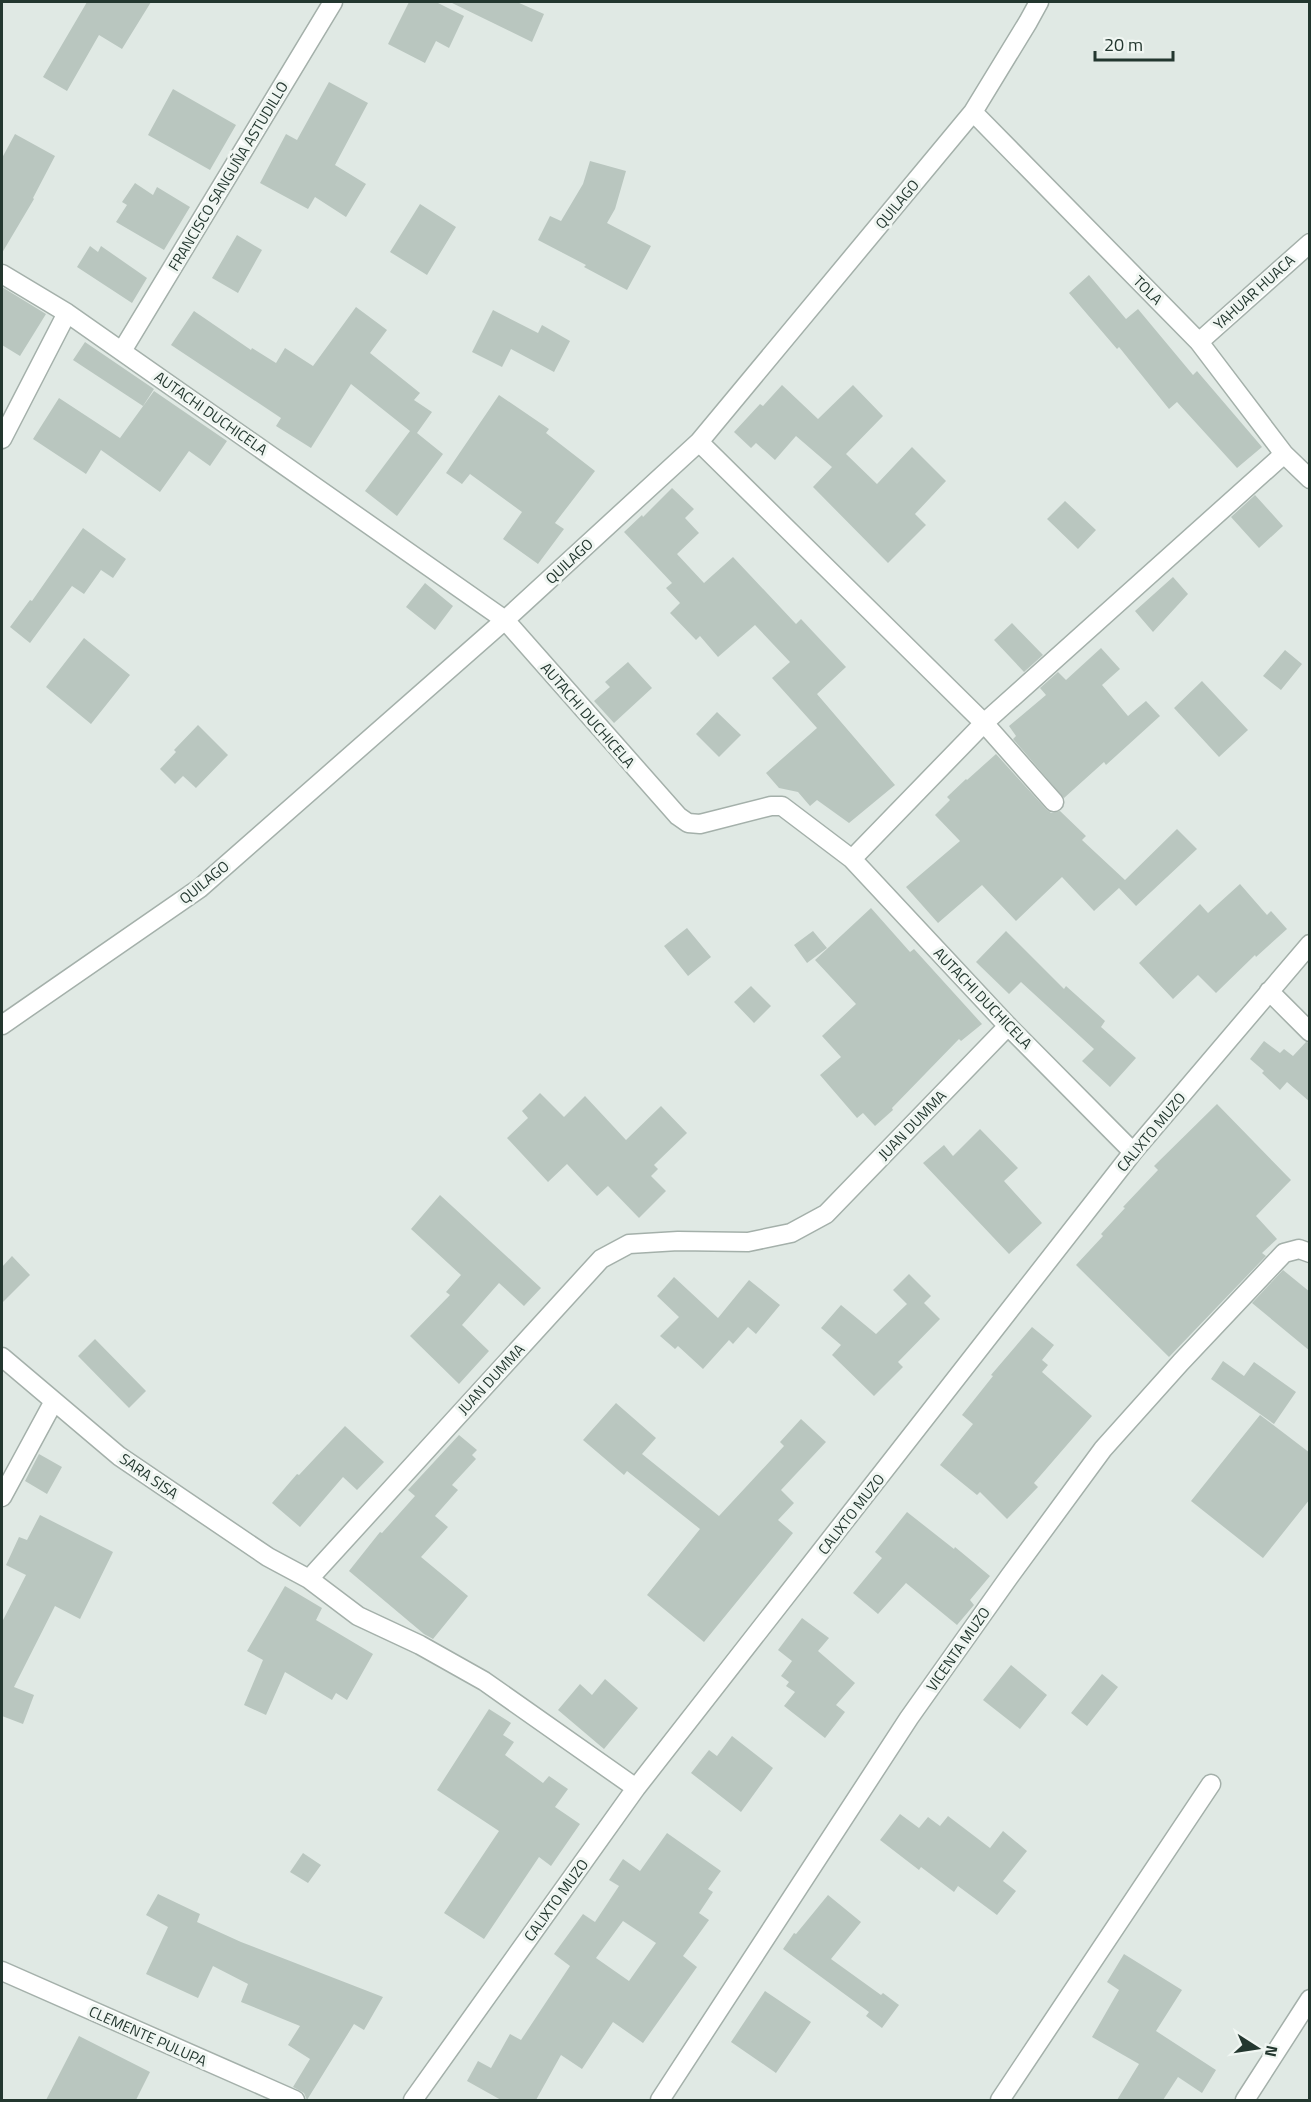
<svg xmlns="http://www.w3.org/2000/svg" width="1311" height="2102" viewBox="0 0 1311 2102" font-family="'Titillium Web',sans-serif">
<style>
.building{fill:#b9c6bf;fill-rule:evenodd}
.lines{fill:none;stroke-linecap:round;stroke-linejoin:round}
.minor-casing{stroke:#a4b0aa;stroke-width:21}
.minor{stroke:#fff;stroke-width:18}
.labels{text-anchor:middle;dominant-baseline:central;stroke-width:6;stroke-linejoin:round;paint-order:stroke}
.street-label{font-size:15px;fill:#23372f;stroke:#f0f6f2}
</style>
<rect width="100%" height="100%" fill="#e0e9e4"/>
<path class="building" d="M87,2H151L122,49L99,35L67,91L43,77Z
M409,2H436L464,16L449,48L436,41L425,63L388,44Z
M450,2H517L544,14L532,42Z
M329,82L368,103L335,165L366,184L346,217L315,197L308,209L260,183L286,134L297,140Z
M173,89L236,125L210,170L148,135Z
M15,134L55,156L33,198L34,199L2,253V158Z
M590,161L626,171L615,209L607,223L651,246L627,290L584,267L586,265L538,240L550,216L561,221L583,184Z
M135,183L153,195L157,187L190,207L164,250L116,222L127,205L122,202Z
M420,204L456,227L427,275L390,252Z
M237,235L262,250L238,293L212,278Z
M90,246L98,252L101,246L147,278L132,303L77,267Z
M1089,275L1126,319L1138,309L1193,375L1197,371L1262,447L1237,468L1177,402L1169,409L1119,347L1117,349L1069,293Z
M2,287L46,314L20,356L2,345Z
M356,307L387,330L370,353L420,393L414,400L432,412L417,433L443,454L397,516L365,491L410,431L351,384L311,448L276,426L281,418L171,345L194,311L251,350L252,348L276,363L285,348L313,366Z
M493,310L538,333L542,325L570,341L554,372L511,349L502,367L472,352Z
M85,342L154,389L143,406L73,360Z
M782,385L818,419L853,385L883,416L846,454L877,484L912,447L946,481L915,514L926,525L888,563L813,487L832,467L796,436L775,460L756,443L751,448L734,432L760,404L763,406Z
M154,391L227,441L210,466L189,451L160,492L101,450L86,474L33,439L59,398L120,438Z
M499,395L549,429L546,433L595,471L555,523L564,529L538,564L503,539L522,512L470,474L462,484L446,473Z
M672,488L694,509L685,518L699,533L677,554L704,583L733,557L796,624L801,619L846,667L817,694L895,785L849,823L817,800L810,806L798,792L779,788L766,773L817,728L772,678L790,662L755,625L718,657L700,636L696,640L670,613L680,603L666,588L672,583L624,532L642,515L643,517Z
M1255,495L1283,526L1259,548L1231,517Z
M1065,501L1096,530L1078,549L1047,519Z
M83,528L126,559L113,578L101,570L84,594L72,586L30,643L10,627L30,600L32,601Z
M1173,577L1188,594L1153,632L1135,611Z
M425,583L453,606L435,630L406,607Z
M1012,623L1043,655L1024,672L994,640Z
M84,638L130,675L91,724L46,687Z
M1101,648L1120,669L1102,685L1128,716L1146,701L1160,716L1106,765L1104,762L1064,798L1013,739L1016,736L1009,726L1046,695L1040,688L1058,672L1066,680Z
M1285,650L1302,664L1281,690L1263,676Z
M628,662L652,688L614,723L594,701L610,687L605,682Z
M1202,681L1248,730L1219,757L1174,708Z
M717,712L741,735L719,757L696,734Z
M198,725L228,755L196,788L183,776L175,784L160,769L176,752L174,750Z
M996,754L1046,809L1051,813L1060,811L1086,836L1082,840L1125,880L1177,829L1197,849L1136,906L1119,888L1094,911L1062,877L1016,921L982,885L938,923L906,887L960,841L935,815L950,800L947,797L966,779L967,780Z
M1240,884L1267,915L1271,911L1287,929L1256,957L1255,955L1216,993L1198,975L1173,999L1139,963L1200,904L1208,913Z
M871,908L910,952L914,949L982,1024L961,1041L959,1039L892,1108L893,1110L875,1126L863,1113L857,1118L820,1075L841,1057L822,1036L856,1004L815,960Z
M687,928L711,957L688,976L664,946Z
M813,931L827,948L807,963L794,945Z
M1006,931L1064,989L1066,986L1105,1021L1101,1027L1136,1058L1110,1087L1082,1061L1094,1049L1021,982L1009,994L976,962Z
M751,986L771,1006L754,1023L734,1002Z
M1264,1041L1280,1053L1284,1049L1293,1056L1306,1042L1310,1043V1102L1287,1082L1280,1090L1262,1073L1264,1071L1250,1059Z
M540,1093L564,1117L585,1096L626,1140L661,1106L687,1133L654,1165L658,1169L651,1176L666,1191L639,1218L608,1186L597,1196L567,1164L548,1182L507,1138L528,1118L522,1111Z
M1217,1104L1291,1180L1256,1216L1277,1239L1262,1253L1266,1256L1169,1357L1076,1265L1103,1236L1101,1234L1125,1208L1123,1207L1158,1170L1154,1166Z
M980,1129L1018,1168L1004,1181L1042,1223L1009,1254L923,1163L944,1145L953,1156Z
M440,1195L541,1288L524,1306L499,1283L462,1325L489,1351L459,1384L410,1336L450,1295L446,1292L461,1275L411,1229Z
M12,1256L30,1275L2,1303V1267Z
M1283,1270L1310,1292V1351L1252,1303Z
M909,1274L931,1296L924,1303L940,1319L898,1362L903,1367L874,1396L832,1355L841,1345L821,1328L841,1305L876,1334L907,1304L893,1290Z
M674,1277L718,1318L749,1280L780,1305L756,1334L748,1327L733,1344L729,1340L703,1369L678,1346L675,1349L660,1336L679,1317L657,1296Z
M1032,1327L1054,1345L1042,1360L1048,1365L1042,1372L1092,1416L1034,1483L1038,1487L1007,1519L980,1492L977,1495L940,1465L973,1424L962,1415L993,1376L991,1375Z
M95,1339L146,1391L129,1408L78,1356Z
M1223,1361L1244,1376L1254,1362L1296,1392L1274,1424L1211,1379Z
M616,1403L656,1438L642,1454L719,1516L784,1446L780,1442L801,1419L826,1442L781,1490L794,1503L778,1520L793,1533L704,1642L647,1595L700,1529L627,1471L624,1475L583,1440Z
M1260,1415L1310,1453V1499L1263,1558L1191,1501Z
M345,1426L384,1462L357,1490L343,1477L300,1527L272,1503L297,1474L299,1475Z
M459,1435L477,1450L472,1455L476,1459L452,1485L458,1490L435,1516L448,1527L421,1557L468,1596L433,1639L424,1634L349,1571L380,1532L382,1533L415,1496L408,1490Z
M39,1454L62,1467L47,1494L25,1481Z
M907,1512L954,1549L955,1547L990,1576L970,1600L974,1605L957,1625L906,1583L878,1614L853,1593L882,1558L875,1552Z
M40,1515L113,1552L80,1619L55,1606L14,1687L34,1695L23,1724L2,1716V1622L26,1575L6,1565L19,1537L27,1540Z
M285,1586L322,1608L316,1620L373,1654L347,1700L336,1693L332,1700L285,1672L266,1715L244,1705L263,1660L247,1651Z
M802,1618L829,1638L818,1651L855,1683L836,1705L845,1712L825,1738L784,1706L795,1692L786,1686L789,1682L781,1676L792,1661L778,1650Z
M1011,1665L1047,1695L1020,1729L983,1700Z
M1102,1674L1118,1687L1087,1726L1071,1713Z
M605,1679L638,1708L604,1749L558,1710L580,1684L592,1695Z
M489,1709L511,1723L503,1735L514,1742L505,1755L543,1783L549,1776L568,1789L555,1807L580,1824L551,1866L539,1857L484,1939L444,1913L499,1831L437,1790Z
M732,1736L773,1768L741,1812L691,1773L709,1750L717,1756Z
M900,1814L919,1828L928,1817L940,1826L948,1816L990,1848L1003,1831L1027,1851L1003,1881L1016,1891L997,1915L958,1886L954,1892L921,1867L919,1870L880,1840Z
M667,1833L721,1871L708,1889L713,1892L699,1913L709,1920L683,1956L697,1967L643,2043L613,2022L582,2069L561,2055L536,2100H501L467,2081L478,2061L491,2068L510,2034L521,2040L570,1966L554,1954L583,1914L595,1922L619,1886L609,1880L623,1859L640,1871ZM623,1921L656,1943L629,1981L596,1958Z
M303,1853L321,1865L308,1883L290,1872Z
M158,1894L200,1914L197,1922L241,1942L383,1997L364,2030L354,2024L307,2100L304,2093L293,2087L310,2059L288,2045L300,2026L241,2002L248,1984L213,1966L198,1998L146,1974L168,1927L146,1915Z
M828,1895L861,1922L831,1959L881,1995L883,1993L899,2005L882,2028L866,2016L869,2012L783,1949L794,1933L796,1934Z
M1124,1954L1182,1990L1156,2031L1216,2070L1202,2093L1178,2077L1163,2100H1117L1139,2064L1092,2037L1119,1990L1107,1982Z
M765,1991L811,2022L776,2073L731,2042Z
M79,2036L150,2072L136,2100H46Z"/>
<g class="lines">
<defs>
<path id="minor" d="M973,112L1199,342L1284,454L1310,479
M2,274L67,313L505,620L678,816L688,823L700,824L771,806H782L852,859L1008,1026L1133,1152
M1199,342L1310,243
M122,351L333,2
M2,439L67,313
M699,442L984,723L1054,802
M852,859L984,723L1284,454
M1269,991L1310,1032
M2,1025L200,888L505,620L699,442L973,112L1028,22L1039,2
M2,1357L119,1456L268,1557L309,1579
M2,1497L54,1401
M636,1788L484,1681L420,1645L358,1616L309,1579L601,1259L629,1244L678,1241L748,1242L791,1233L826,1214L1008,1026
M2,1971L295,2100
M413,2100L636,1788L1133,1152L1310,944
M660,2100L909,1718L1009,1577L1103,1449L1181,1362L1284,1253L1299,1249L1310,1253
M1000,2100L1211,1784
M1245,2100L1310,1999"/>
</defs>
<use href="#minor" class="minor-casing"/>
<use href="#minor" class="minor"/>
</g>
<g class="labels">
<g class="street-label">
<text transform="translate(228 176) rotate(-59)">FRANCISCO SANGUÑA ASTUDILLO</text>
<text transform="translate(897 204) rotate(-50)">QUILAGO</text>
<text transform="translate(1148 290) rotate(45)">TOLA</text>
<text transform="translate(1254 292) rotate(-42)">YAHUAR HUACA</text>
<text transform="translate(211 413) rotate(35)">AUTACHI DUCHICELA</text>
<text transform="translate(569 561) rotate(-43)">QUILAGO</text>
<text transform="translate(588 715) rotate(49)">AUTACHI DUCHICELA</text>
<text transform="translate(204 882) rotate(-39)">QUILAGO</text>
<text transform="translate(983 998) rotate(46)">AUTACHI DUCHICELA</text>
<text transform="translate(912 1125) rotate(-46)">JUAN DUMMA</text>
<text transform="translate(1151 1132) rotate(-50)">CALIXTO MUZO</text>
<text transform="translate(491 1379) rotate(-47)">JUAN DUMMA</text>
<text transform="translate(149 1476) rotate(35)">SARA SISA</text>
<text transform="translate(851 1514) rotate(-52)">CALIXTO MUZO</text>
<text transform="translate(958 1649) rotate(-55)">VICENTA MUZO</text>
<text transform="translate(556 1900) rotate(-54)">CALIXTO MUZO</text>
<text transform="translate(148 2036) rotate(24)">CLEMENTE PULUPA</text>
</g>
</g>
<rect width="1311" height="2102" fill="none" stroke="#23372f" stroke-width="6"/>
<g transform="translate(1257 2048) rotate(102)" stroke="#f0f6f2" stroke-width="4.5" paint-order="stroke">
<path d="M0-4.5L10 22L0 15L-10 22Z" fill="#23372f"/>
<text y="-9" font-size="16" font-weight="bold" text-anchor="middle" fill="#23372f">N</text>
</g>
<path d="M1095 51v9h78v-9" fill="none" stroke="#23372f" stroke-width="3"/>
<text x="1104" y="51" font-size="18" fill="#23372f" stroke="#f0f6f2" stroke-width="4.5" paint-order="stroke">20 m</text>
</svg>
